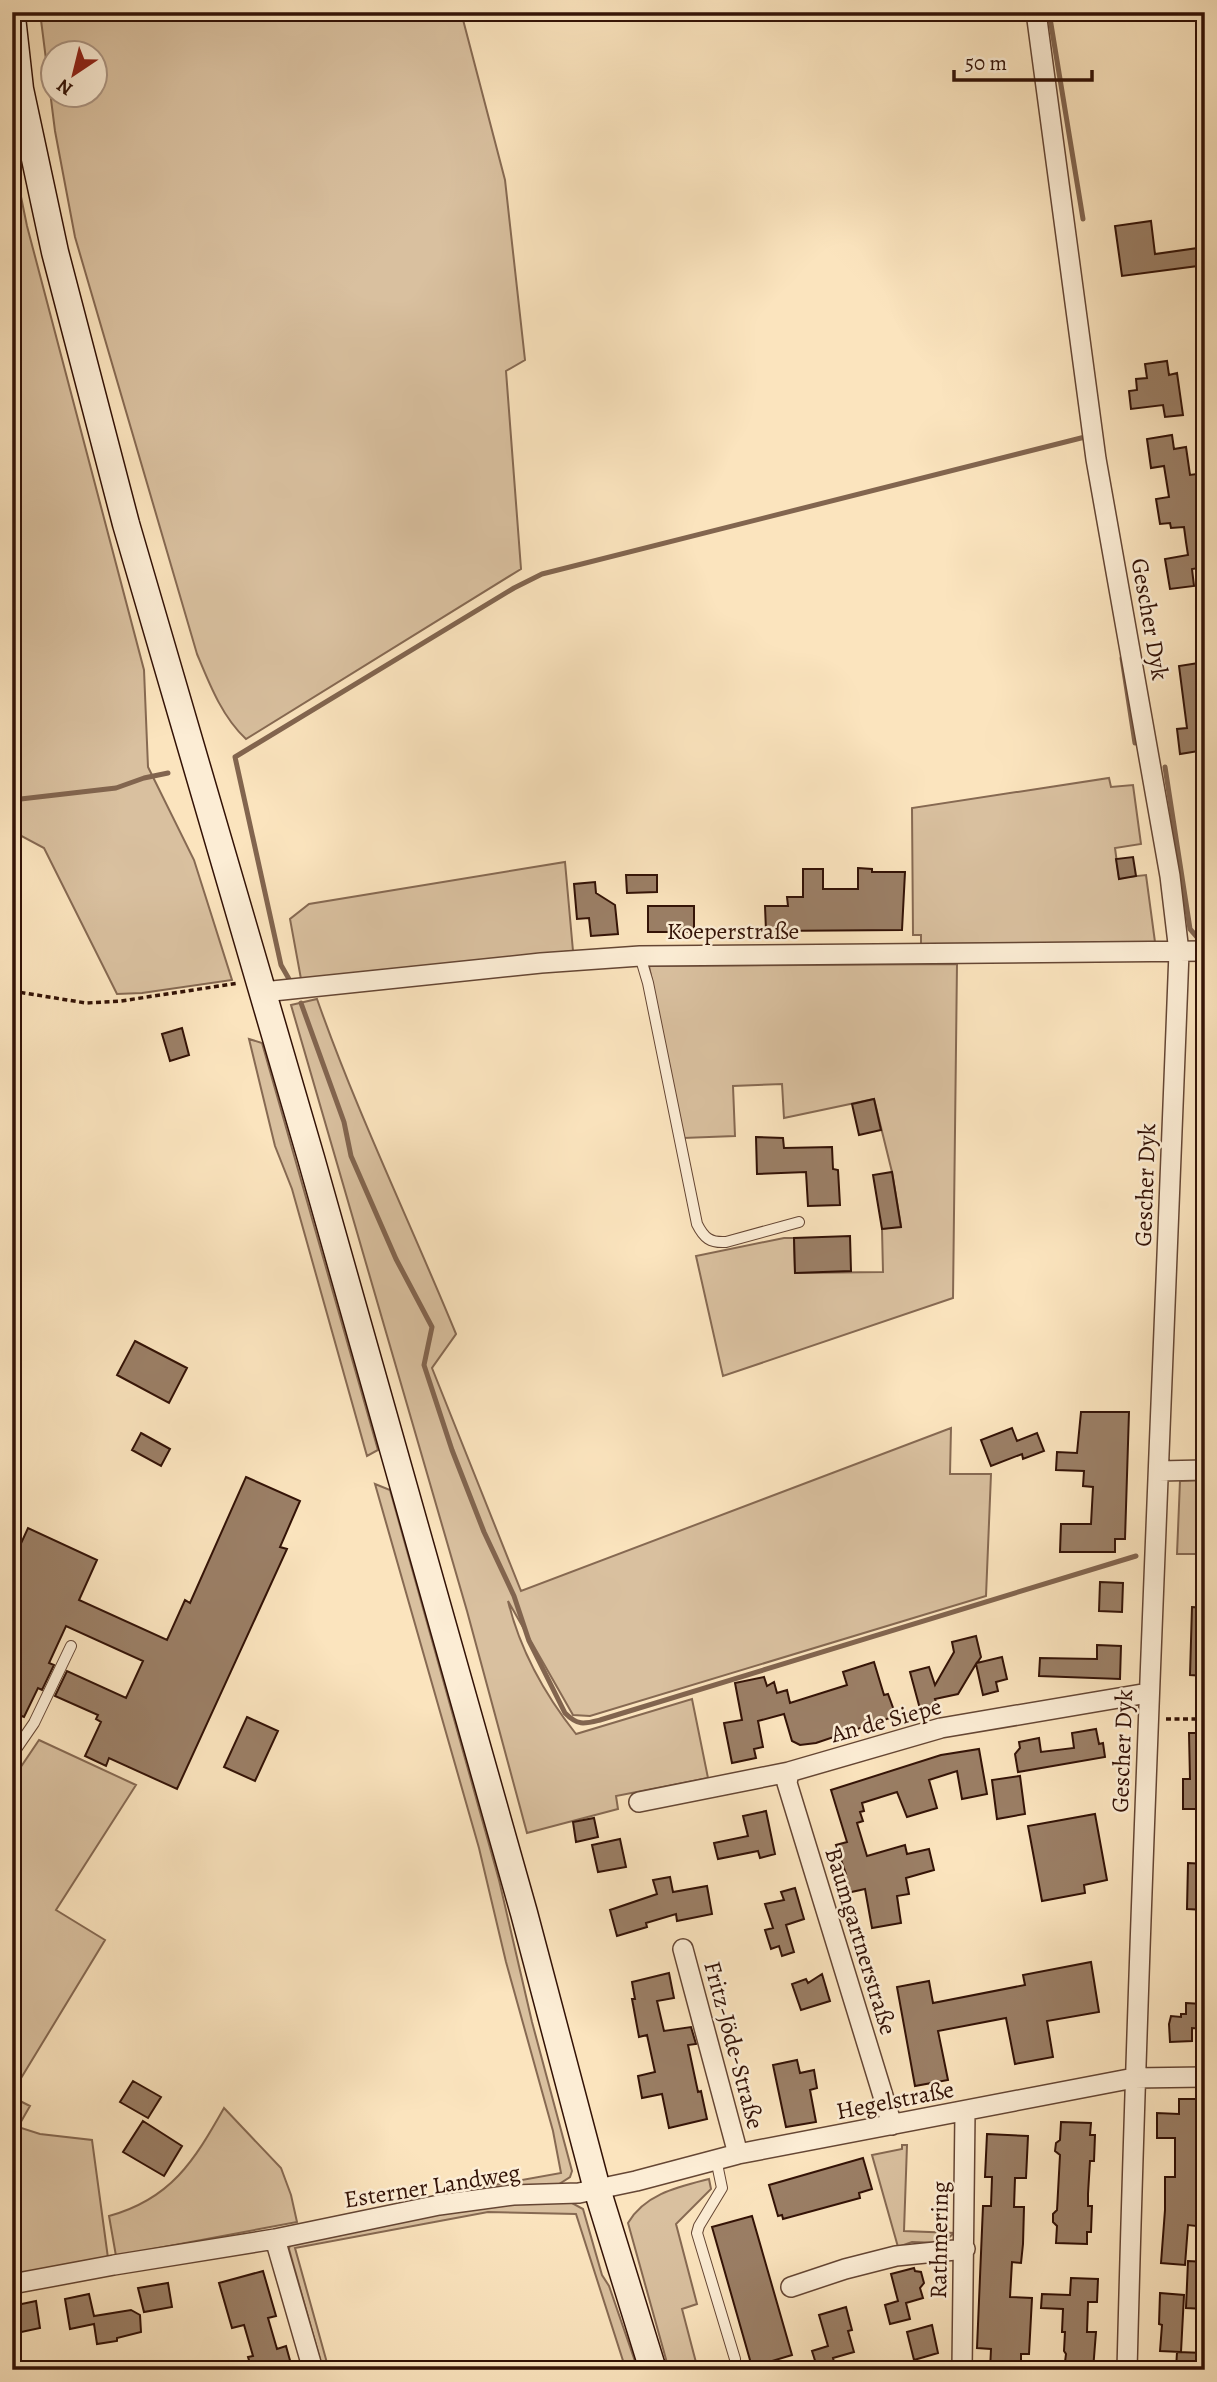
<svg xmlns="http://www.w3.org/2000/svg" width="1217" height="2382" viewBox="0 0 1217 2382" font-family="Alegreya,serif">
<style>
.green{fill:#d9c09f;stroke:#866952;stroke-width:2;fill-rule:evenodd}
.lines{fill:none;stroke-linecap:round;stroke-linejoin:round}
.stream{stroke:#82654f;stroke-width:5}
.building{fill:#9b7f66;stroke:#331206;stroke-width:2}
.lane-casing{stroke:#654634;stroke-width:12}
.street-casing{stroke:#654634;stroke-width:22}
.secondary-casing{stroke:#331206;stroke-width:29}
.path{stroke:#331206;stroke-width:3.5;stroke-dasharray:5 3.5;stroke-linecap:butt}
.lane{stroke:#fcedd5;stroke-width:10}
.street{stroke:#fcedd5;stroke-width:19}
.secondary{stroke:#fcedd5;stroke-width:26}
.labels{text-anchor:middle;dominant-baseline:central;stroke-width:5;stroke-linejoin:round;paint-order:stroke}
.street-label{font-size:24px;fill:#331206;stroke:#fcedd5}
</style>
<rect width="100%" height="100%" fill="#fbe4be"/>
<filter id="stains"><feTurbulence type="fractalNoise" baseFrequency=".00286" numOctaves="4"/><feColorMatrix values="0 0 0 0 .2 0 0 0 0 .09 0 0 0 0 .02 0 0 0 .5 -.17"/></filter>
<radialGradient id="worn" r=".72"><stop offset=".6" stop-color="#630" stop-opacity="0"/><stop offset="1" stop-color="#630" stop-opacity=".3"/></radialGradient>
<path class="green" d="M40,12H461L505,180L525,360L506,371L521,569L246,739C222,717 209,683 197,654L75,237L55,131ZM52,52H94V94H52Z
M12,153L27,226L144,670L148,767L194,860L232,980L142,993L117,994L44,848L12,831Z
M1109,778L1111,787L1133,785L1141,844L1115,848L1119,878L1146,875L1155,942L921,944V935H913L912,808Z
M565,862L573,951L301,979L290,919L309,904Z
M957,964L953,1298L723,1376L696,1256L784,1238H794L795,1273L883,1272L882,1229L901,1226L892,1172L874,1099L784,1118L782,1084L733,1086L735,1136L683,1138L649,966Z
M317,999C357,1113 410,1222 456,1334L432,1368L521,1591L951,1428L950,1474H991L986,1596L590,1716L573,1715L508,1601C520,1650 545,1695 576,1734L692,1699L708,1778L616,1796L618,1809L527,1833L467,1611L291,1005Z
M249,1039L262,1043L378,1450L367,1456L292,1189L275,1146Z
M1205,1480V1554H1177L1180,1481Z
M375,1484L390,1490L499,1880L532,2022L572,2171L570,2177L556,2186L478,2188L561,2173L553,2131L506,1962L479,1848Z
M39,1740L136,1785L56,1910L105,1940L12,2093V1780Z
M12,2097L30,2106L18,2127L40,2134L92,2140L108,2258L12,2276Z
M224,2108L281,2168L291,2195L297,2222L116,2256L109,2216C171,2199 194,2161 224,2108Z
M902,2145H907L904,2231L954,2233L943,2243L912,2242L898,2247L872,2155L902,2149Z
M709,2179L711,2189L676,2224L697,2304L682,2309L698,2370H669L628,2223C645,2194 678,2187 709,2179Z
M542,2202L572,2203L583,2209L602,2275L609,2286L638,2370H626L576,2214L488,2212L295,2248L329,2370H323L289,2249L291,2241L493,2203Z"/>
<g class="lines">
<path class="stream" d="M1049,12L1083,219
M1122,658L1135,743
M1165,767L1190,929L1197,937L1205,938
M12,800L116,788L144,778L168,773
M289,979L281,965L235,757L514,588L542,574L1089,436V437
M301,1003L344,1122L351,1156L396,1259L432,1327L424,1365L452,1450L484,1532L514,1596L529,1641L565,1713C578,1726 584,1724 600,1720L1136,1556"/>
</g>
<path class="building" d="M1151,221L1155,254L1205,247V265L1122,276L1115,226Z
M1167,361L1169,375L1177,373L1183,415L1165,417L1163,405L1131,409L1129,391L1137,390L1136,379L1147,378L1145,364Z
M1172,435L1174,449L1186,447L1190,475L1205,473V544H1202L1205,567L1192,569L1194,586L1170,589L1165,559L1188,555L1186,542L1184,527L1171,528L1170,523L1160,524L1156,499L1169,497L1164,466L1151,468L1147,439Z
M1205,662V750L1180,754L1177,729L1187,728L1179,666Z
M1133,857L1136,876L1119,879L1116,859Z
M858,868L872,869V872H905L902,930L766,931L765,906H788L787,897H803V869H823V889H858Z
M626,875H657V892L627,893Z
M595,882L596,893L615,905L618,934L591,936L589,918L577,919L574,884Z
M648,906H694V932H648Z
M182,1028L189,1055L170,1061L162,1034Z
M874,1099L881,1130L859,1135L852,1104Z
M756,1137L783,1138L784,1148L832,1147L833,1169L838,1170L840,1205L808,1206L806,1172L757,1174Z
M892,1172L901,1227L882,1229L873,1175Z
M850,1236L851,1271L795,1273L794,1238Z
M135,1341L187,1368L169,1403L117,1375Z
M1081,1412H1129L1125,1539H1115V1552H1060L1061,1524H1091L1093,1487L1083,1486L1084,1471L1056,1470L1057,1452L1077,1453Z
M1012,1428L1017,1441L1037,1433L1044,1451L1023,1459L1022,1454L991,1466L981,1440Z
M141,1433L170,1449L161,1466L132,1450Z
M246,1477L300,1501L280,1547L287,1549L177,1789L109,1758L106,1766L85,1756L101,1722L96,1719L98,1715L55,1696L67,1671L126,1698L143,1661L66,1626L49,1663L54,1665L42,1690L38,1688L24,1717L12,1712V1563L28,1528L97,1560L79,1600L167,1640L185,1600L190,1603Z
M1100,1582L1123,1583L1122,1612L1099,1611Z
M1192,1607L1205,1608V1676L1190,1675Z
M976,1636L981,1657L977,1663L1002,1657L1007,1679L996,1682L998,1691L983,1695L976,1664L958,1694L935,1699L937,1704L920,1709L910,1672L929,1667L935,1685L954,1652L952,1642Z
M1097,1645L1121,1646L1120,1679L1039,1676L1040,1658L1097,1659Z
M874,1662L884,1695L888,1694L896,1716L816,1743L800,1745L792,1741L784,1714L758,1721L763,1747L754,1749L756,1758L732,1763L724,1723L742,1720L735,1683L764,1677L767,1686L774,1682L777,1693L787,1690L790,1703L847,1685L843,1672Z
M247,1717L278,1731L255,1781L224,1767Z
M1096,1729L1099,1744L1103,1743L1105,1757L1018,1772L1015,1754L1020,1748L1019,1742L1039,1738L1041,1752L1074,1748L1072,1733Z
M1189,1733H1205V1809H1183V1779H1190Z
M979,1749L987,1794L962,1799L957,1771L929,1780L937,1808L907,1817L897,1792L862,1803L864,1811L860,1812L863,1821L857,1823L867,1856L905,1845L907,1854L929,1849L934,1870L906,1878L909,1894L897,1896L901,1923L872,1928L865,1889L847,1893L843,1875L846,1874L836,1845L847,1842L831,1790L941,1755Z
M1020,1776L1025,1814L997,1819L992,1780Z
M766,1811L775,1854L760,1858L758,1851L718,1859L714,1843L748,1836L743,1816Z
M1095,1814L1107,1880L1084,1885L1085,1893L1042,1901L1028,1826Z
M594,1818L598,1837L576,1842L573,1822Z
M620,1839L626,1867L598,1872L592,1845Z
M1188,1863L1205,1864V1910L1187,1909Z
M670,1877L673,1892L707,1886L712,1914L677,1921L676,1914L646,1923L647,1927L617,1936L610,1910L657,1894L653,1880Z
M795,1888L804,1919L786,1925L794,1952L782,1956L779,1946L771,1949L765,1930L773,1928L765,1904L784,1900L781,1892Z
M1091,1962L1099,2012L1047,2021L1053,2057L1015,2064L1006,2018L938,2031L948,2080L915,2086L897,1987L929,1981L933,2003L1025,1985L1023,1975Z
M669,1973L674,1998L657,2001L664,2031L691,2027L696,2044L688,2045L698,2092L701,2091L707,2119L669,2128L662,2094L642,2098L638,2076L655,2072L647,2035L639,2037L632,1999H635L632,1982Z
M822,1974L830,2001L801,2010L792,1984L806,1979L808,1983Z
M1186,2003L1202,2004V2007H1205V2029L1192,2028V2041L1170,2042L1169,2024L1171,2016L1181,2017V2014H1186Z
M797,2060L800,2073L814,2070L817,2088L810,2090L816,2122L786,2127L773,2065Z
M133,2081L161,2097L148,2118L120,2102Z
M1179,2099H1205V2130L1201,2131L1199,2168L1205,2169V2227L1188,2225L1185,2265L1161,2263L1165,2210V2177H1175V2138H1157V2113L1179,2114Z
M143,2121L182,2146L164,2176L123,2152Z
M1061,2122L1091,2123L1090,2135H1095L1094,2161H1090L1088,2194V2206H1092L1091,2232H1087V2244L1056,2243L1057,2226L1053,2222V2214L1057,2210L1060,2155L1055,2151L1056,2143L1060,2140Z
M987,2134L1028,2136L1026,2178H1015L1014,2207H1024L1023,2244L1021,2263L1012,2262L1010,2297L1032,2298L1029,2354H1021V2370H990L991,2349L977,2348L983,2206H991L992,2177H985Z
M863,2158L872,2189L859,2193L860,2198L783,2219L782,2215L778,2216L769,2185Z
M752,2216L792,2355L752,2367L712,2227Z
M1188,2261L1205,2262V2309L1186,2308Z
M914,2268L915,2271L921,2272L924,2283L920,2288L923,2298L906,2303L910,2319L890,2324L885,2305L898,2301L891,2274Z
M263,2271L276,2316L268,2318L277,2349L286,2346L291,2364L282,2367L283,2370H252L248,2357L253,2356L244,2325L232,2328L219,2283Z
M1071,2278L1098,2279L1097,2302H1088L1087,2332H1096L1093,2370H1064L1066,2354L1064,2351L1065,2332H1062L1063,2309L1041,2308L1042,2294L1070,2295Z
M168,2283L172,2307L144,2312L138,2288Z
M1160,2293L1184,2295L1181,2352L1160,2351L1162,2325L1159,2324Z
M89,2294L94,2316L131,2310L140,2315L141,2332L117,2338V2341L97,2344L94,2324L70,2329L65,2299Z
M36,2301L40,2328L12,2334V2306Z
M846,2307L852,2330L848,2331L854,2352L833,2358L836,2370H818L812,2351L828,2346L819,2315Z
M932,2325L938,2353L914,2360L907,2332Z
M1177,2352L1205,2353V2370H1176Z"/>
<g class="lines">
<defs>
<path id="lane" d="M640,956L648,983L697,1224C704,1238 710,1243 726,1242L799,1222
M12,1755L34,1723L71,1646
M716,2159L722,2188L699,2226L697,2233L735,2359"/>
<path id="street" d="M1036,12L1096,459L1170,876L1179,952C1161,1424 1139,1897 1127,2370
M263,992L541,963L640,956L1205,951
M1159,1471L1205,1470
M789,1772L787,1783L892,2125
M639,1802L789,1772L941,1728L1148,1693
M683,1949L738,2154
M275,2239L313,2370
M12,2284L114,2265L275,2239L439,2205L513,2195L579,2193L636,2181L738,2154L1134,2078L1205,2077
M791,2287L845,2269L896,2256L965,2249
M962,2370L965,2112"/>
<path id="secondary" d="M12,17L20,89L55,252L126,524L311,1158L524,1913L597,2189L653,2370"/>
</defs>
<use href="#lane" class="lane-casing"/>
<use href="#street" class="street-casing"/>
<use href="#secondary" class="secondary-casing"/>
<path class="path" d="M12,991L86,1003L121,1001L239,983
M1166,1719H1205"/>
<use href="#lane" class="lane"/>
<use href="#street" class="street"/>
<use href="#secondary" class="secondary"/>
</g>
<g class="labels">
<g class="street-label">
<text transform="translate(1150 619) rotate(80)">Gescher Dyk</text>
<text x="733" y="931">Koeperstraße</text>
<text transform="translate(1145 1185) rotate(-88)">Gescher Dyk</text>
<text transform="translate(886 1720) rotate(-15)">An de Siepe</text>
<text transform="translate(1122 1751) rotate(-88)">Gescher Dyk</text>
<text transform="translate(861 1941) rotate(73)">Baumgartnerstraße</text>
<text transform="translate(734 2045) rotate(75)">Fritz-Jöde-Straße</text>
<text transform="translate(895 2100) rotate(-11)">Hegelstraße</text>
<text transform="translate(432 2186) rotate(-9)">Esterner Landweg</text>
<text transform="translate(939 2240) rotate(-89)">Rathmering</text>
</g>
</g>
<rect width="1217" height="2382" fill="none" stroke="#fbe4be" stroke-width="42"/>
<rect x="14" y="14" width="1189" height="2354" fill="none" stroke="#331206" stroke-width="3.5"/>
<rect x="21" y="21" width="1175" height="2340" fill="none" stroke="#331206" stroke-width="2"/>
<g transform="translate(74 74) rotate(215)"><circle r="33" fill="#fcedd5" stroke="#ac9582" stroke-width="2"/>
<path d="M0-5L12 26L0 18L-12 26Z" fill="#8f2418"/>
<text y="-10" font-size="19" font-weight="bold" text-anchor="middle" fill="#331206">N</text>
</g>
<path d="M954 70v10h138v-10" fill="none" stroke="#331206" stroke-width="3.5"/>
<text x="965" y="70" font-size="21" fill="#331206" stroke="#fcedd5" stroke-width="5" paint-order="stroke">50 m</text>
<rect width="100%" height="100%" filter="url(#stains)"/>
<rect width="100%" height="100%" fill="url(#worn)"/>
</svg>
